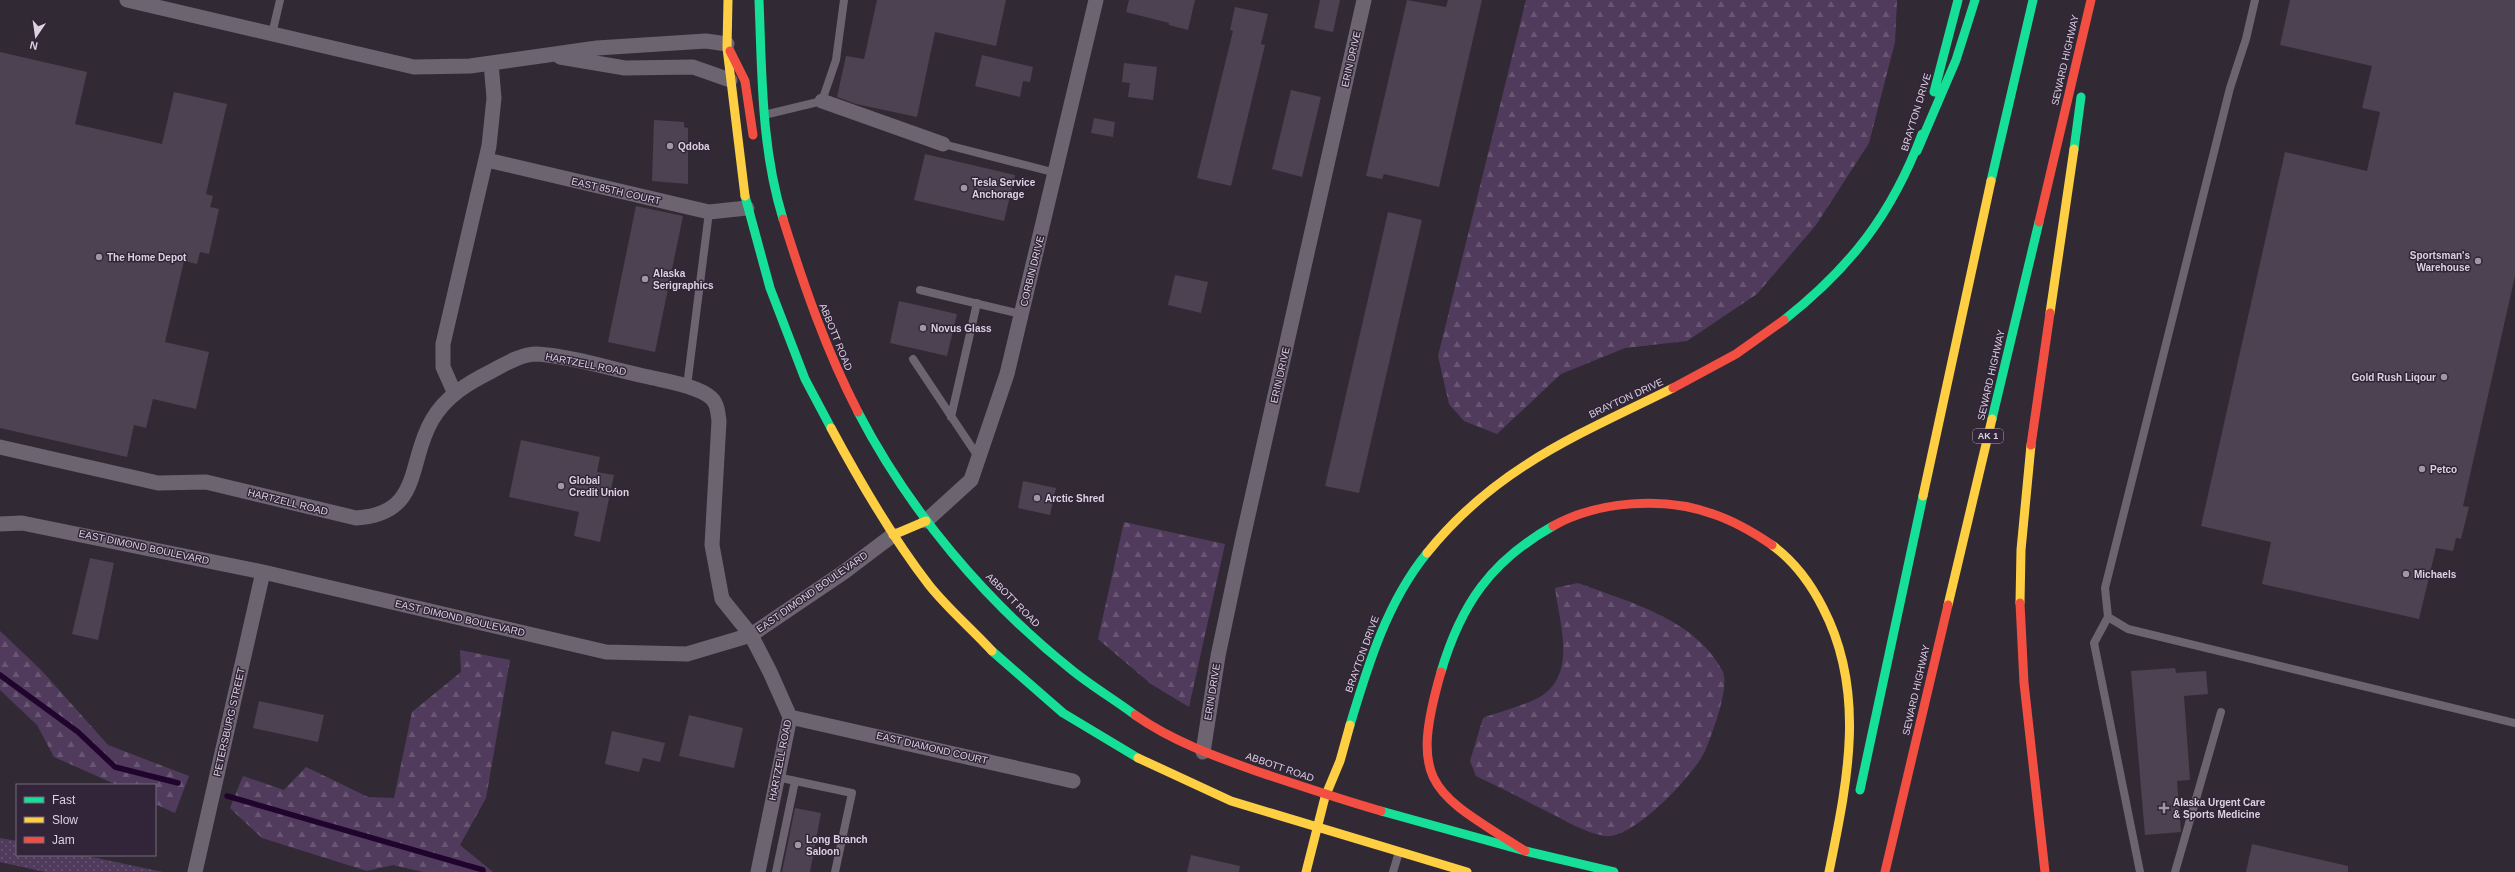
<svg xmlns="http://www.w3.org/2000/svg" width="2515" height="872" viewBox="0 0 2515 872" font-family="Helvetica,sans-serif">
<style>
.green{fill:url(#green-dots)}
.forest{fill:url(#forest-firs)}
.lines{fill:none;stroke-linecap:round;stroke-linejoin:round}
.stream{stroke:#21042e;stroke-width:5.5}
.building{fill:#4c4251}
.lane{stroke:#6c6471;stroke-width:8}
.street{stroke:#6c6471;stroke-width:15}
.fast{stroke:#16e098;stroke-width:9}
.slow{stroke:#ffcf43;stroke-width:9}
.jam{stroke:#f24e42;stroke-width:9}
.poi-dot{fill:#a097a4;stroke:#322539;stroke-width:1.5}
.labels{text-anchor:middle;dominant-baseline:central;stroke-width:3;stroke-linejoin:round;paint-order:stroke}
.shield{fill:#322539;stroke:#a89ead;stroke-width:1}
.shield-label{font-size:9px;font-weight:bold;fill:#dbd2df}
.street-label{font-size:10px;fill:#dbd2df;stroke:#322539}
.poi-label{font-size:10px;font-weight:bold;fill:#dbd2df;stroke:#322539;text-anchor:start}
</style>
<defs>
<pattern id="green-dots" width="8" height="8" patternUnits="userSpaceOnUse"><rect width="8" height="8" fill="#513b5d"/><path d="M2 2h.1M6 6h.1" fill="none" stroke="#695674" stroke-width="1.8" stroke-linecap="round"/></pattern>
<pattern id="forest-firs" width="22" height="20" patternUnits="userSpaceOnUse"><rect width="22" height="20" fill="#513b5d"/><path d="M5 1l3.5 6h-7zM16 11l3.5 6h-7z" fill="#695674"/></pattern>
</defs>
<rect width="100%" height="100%" fill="#312a35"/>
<path class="green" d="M0,838L17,841V855H82L163,872H45L0,862Z"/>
<path class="forest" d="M1526,0H1897L1895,42L1869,143L1816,225L1757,294L1687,341L1625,348L1561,374L1497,434L1464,421L1449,404L1438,356Z
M1124,522L1225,544L1189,707L1151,684L1098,639Z
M1578,583C1628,602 1694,618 1722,670C1731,685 1712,734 1705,751C1694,775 1633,840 1605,836C1586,833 1568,822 1552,814C1527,801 1501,788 1476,776L1470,761L1483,718C1499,712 1530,704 1543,695C1577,672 1559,621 1555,588Z
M0,631L41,670L108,745L189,776L175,813L155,804V785H117L54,757L37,725L0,690Z
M460,650L510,660L486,798L460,845L493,872H423L393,865L367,871L262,838L230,808L243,776L284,790L306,767L368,797L394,798L412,712L461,672Z"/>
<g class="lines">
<path class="stream" d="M0,675L78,732L115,767L178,783
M227,796L483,870V872"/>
</g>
<path class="building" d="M877,0H1006L996,46L935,32L917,117L856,104L837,97L846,56L864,59Z
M1129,0H1195L1188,30L1169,25V23L1126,12Z
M1320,0H1340L1333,32L1314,28Z
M1407,0L1446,7L1448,0H1482L1439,187L1384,174L1382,179L1366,176Z
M2290,0H2515V276L2463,506L2469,507L2461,539L2456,538L2453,551L2436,548L2419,619L2262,584L2271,542L2201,526L2285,152L2367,171L2380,112L2362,108L2372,66L2280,45Z
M1235,7L1268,14L1261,44L1265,45L1231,186L1197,178L1233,31L1230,30Z
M0,52L87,72L75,124L162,144L174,92L227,104L206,194L213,196L210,207L219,209L209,254L200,252L197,264L184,261L165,342L209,352L196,409L153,399L146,428L134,425L127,457L0,428Z
M982,55L1033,67L1030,82L1023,81L1020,97L975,86Z
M1124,63L1157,67L1153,100L1128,97L1130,83L1122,82Z
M1291,90L1321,97L1302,177L1272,169Z
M1094,118L1115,122L1113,137L1091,133Z
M654,120L684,122V127L688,128V184L652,181Z
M925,154L1015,175L1004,221L914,200Z
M636,206L683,216L655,352L608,342Z
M1388,212L1422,220L1359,493L1325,486Z
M1175,275L1208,282L1201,313L1168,305Z
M899,301L957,314L947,356L890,343Z
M521,440L600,457L597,472L614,475L600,542L574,536L579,512L509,497Z
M1023,481L1056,488L1050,515L1018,508Z
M90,558L114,563L98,640L72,634Z
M2175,668L2176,673L2206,671L2208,694L2184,696L2190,780L2177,781L2181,832L2145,835L2131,671Z
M259,701L324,715L318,742L253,728Z
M689,715L743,728L734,768L679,756Z
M612,731L665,743L660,762L643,758L639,772L605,764Z
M795,808L821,813L810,872H782Z
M2252,844L2348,866V872H2246Z
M1191,855L1240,866L1239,872H1187Z"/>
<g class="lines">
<path class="lane" d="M2255,0L2246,39L2230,88L2105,588L2108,617L2128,629L2515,723
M272,34L280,0
M764,115L822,101L836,60L844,0
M943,144L1056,173
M920,290L1021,314
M913,359L979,458
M687,386L709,212
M951,417L977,303
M2108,617L2094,643L2140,872
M777,777L852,793L835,872
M776,872L795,781
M1393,872L1399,852
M2175,872L2221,712"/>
<path class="street" d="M127,0L414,67L470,66L597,48L706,41L727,44
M560,57L625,68L693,67L730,80
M822,101L943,144
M487,160L709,212L747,208
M455,394L443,367V344L489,146L494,98L491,63
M0,447L158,483L206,482L356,518C423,514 407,462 432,420C446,396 468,383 492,371C505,364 521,354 537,354C571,356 615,370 649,377C665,381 708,387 715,403C718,408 718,415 719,421L712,545L722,599L751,635L770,672L790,717L758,872
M926,521L971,480L1007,374L1096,0
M0,524L22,523L263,572L606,652L687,654L751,635L844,572L893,535
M790,717L1073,781
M1203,752L1218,656L1242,542L1364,0
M195,872L263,572"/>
<path class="fast" d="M759,0C762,73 761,148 783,219
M1934,92L1958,0
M2074,149L2081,97
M1917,151L1956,60L1975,0
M1991,181L2033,0
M745,196L770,288L805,379L831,428
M1784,320C1851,267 1892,214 1922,134
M858,412C910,512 985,601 1073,671C1093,687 1115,700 1135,715
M1992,419L2039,222
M992,651L1063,713L1138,758
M1441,672C1461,604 1491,561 1553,526
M1350,725C1368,665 1387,602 1427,553
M1860,790L1923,496
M1381,811L1525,851L1614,872"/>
<path class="slow" d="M728,0L727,48L745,196
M2050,313L2074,149
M831,428C860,482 891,536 929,585C948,609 972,629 992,651
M1923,496L1991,181
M893,535L926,521
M1772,545C1794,561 1811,584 1823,608C1867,693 1847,783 1829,872
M1427,553C1496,467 1578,435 1673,388
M2020,603L2021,550L2031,445
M1948,605L1992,419
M1138,758L1231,801L1467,872
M1306,872L1325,797L1340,761L1350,725"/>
<path class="jam" d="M730,51L745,81L753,135
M783,219C804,286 826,350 858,412
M2039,222L2091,0
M1673,388L1736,354L1784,320
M2031,445L2050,313
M1553,526C1598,501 1664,496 1713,514C1734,521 1753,532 1772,545
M2020,603L2024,683L2045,872
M1441,672C1408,787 1433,792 1525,851
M1135,715C1172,741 1214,756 1256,771C1298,785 1339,799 1381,811
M1885,872L1948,605"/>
</g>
<g class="poi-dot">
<circle cx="670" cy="146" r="4"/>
<circle cx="964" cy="188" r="4"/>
<circle cx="99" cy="257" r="4"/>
<circle cx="2478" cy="261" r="4"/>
<circle cx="645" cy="279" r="4"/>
<circle cx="923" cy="328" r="4"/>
<circle cx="2444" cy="377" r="4"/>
<circle cx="2422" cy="469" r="4"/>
<circle cx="561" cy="486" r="4"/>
<circle cx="1037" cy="498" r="4"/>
<circle cx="2406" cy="574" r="4"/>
<path d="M2162 802h4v4h4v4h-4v4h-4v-4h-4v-4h4z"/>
<circle cx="798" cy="845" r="4"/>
</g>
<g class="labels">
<rect class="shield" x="1973" y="429" width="30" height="14" rx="3"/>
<g class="shield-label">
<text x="1988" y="436">AK 1</text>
</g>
<g class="street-label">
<text transform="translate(1351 59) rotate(-77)">ERIN DRIVE</text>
<text transform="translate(2065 60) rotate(-77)">SEWARD HIGHWAY</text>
<text transform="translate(1916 112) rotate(-73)">BRAYTON DRIVE</text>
<text transform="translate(616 191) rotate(13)">EAST 85TH COURT</text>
<text transform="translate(1032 271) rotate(-76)">CORBIN DRIVE</text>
<text transform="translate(836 337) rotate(68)">ABBOTT ROAD</text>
<text transform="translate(586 364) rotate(11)">HARTZELL ROAD</text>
<text transform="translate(1280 375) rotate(-77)">ERIN DRIVE</text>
<text transform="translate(1991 375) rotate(-77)">SEWARD HIGHWAY</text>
<text transform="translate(1626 398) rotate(-25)">BRAYTON DRIVE</text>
<text transform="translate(288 502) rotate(14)">HARTZELL ROAD</text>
<text transform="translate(144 547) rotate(12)">EAST DIMOND BOULEVARD</text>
<text transform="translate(812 592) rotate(-35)">EAST DIMOND BOULEVARD</text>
<text transform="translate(1013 600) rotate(45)">ABBOTT ROAD</text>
<text transform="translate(460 618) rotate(13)">EAST DIMOND BOULEVARD</text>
<text transform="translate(1362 654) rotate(-70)">BRAYTON DRIVE</text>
<text transform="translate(1916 690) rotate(-77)">SEWARD HIGHWAY</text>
<text transform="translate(1212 692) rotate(-81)">ERIN DRIVE</text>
<text transform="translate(229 722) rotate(-77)">PETERSBURG STREET</text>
<text transform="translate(932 748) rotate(13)">EAST DIAMOND COURT</text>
<text transform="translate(780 760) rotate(-79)">HARTZELL ROAD</text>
<text transform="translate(1280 767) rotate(19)">ABBOTT ROAD</text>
</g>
<g class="poi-label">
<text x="678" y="146">Qdoba</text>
<text x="972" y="182">Tesla Service<tspan x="972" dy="12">Anchorage</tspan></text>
<text x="2470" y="255" text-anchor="end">Sportsman's<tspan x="2470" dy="12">Warehouse</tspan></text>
<text x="107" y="257">The Home Depot</text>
<text x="653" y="273">Alaska<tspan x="653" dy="12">Serigraphics</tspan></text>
<text x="931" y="328">Novus Glass</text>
<text x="2436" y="377" text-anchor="end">Gold Rush Liqour</text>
<text x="2430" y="469">Petco</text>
<text x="569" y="480">Global<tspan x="569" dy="12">Credit Union</tspan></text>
<text x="1045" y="498">Arctic Shred</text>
<text x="2414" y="574">Michaels</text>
<text x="2173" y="802">Alaska Urgent Care<tspan x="2173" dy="12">&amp; Sports Medicine</tspan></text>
<text x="806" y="839">Long Branch<tspan x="806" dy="12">Saloon</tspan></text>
</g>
</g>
<rect x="16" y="784" width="140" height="72" fill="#322539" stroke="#766a7b"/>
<rect x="24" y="797" width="20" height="6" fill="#16e098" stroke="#766a7b"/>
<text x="52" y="804" font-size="12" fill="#dbd2df">Fast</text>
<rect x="24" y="817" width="20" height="6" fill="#ffcf43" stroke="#766a7b"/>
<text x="52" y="824" font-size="12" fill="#dbd2df">Slow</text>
<rect x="24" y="837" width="20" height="6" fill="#f24e42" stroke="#766a7b"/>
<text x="52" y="844" font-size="12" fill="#dbd2df">Jam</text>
<g transform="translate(36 36) rotate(193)" stroke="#322539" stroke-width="3" paint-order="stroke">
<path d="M0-3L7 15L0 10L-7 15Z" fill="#dbd2df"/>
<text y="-6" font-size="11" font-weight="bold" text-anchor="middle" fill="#dbd2df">N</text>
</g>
</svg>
